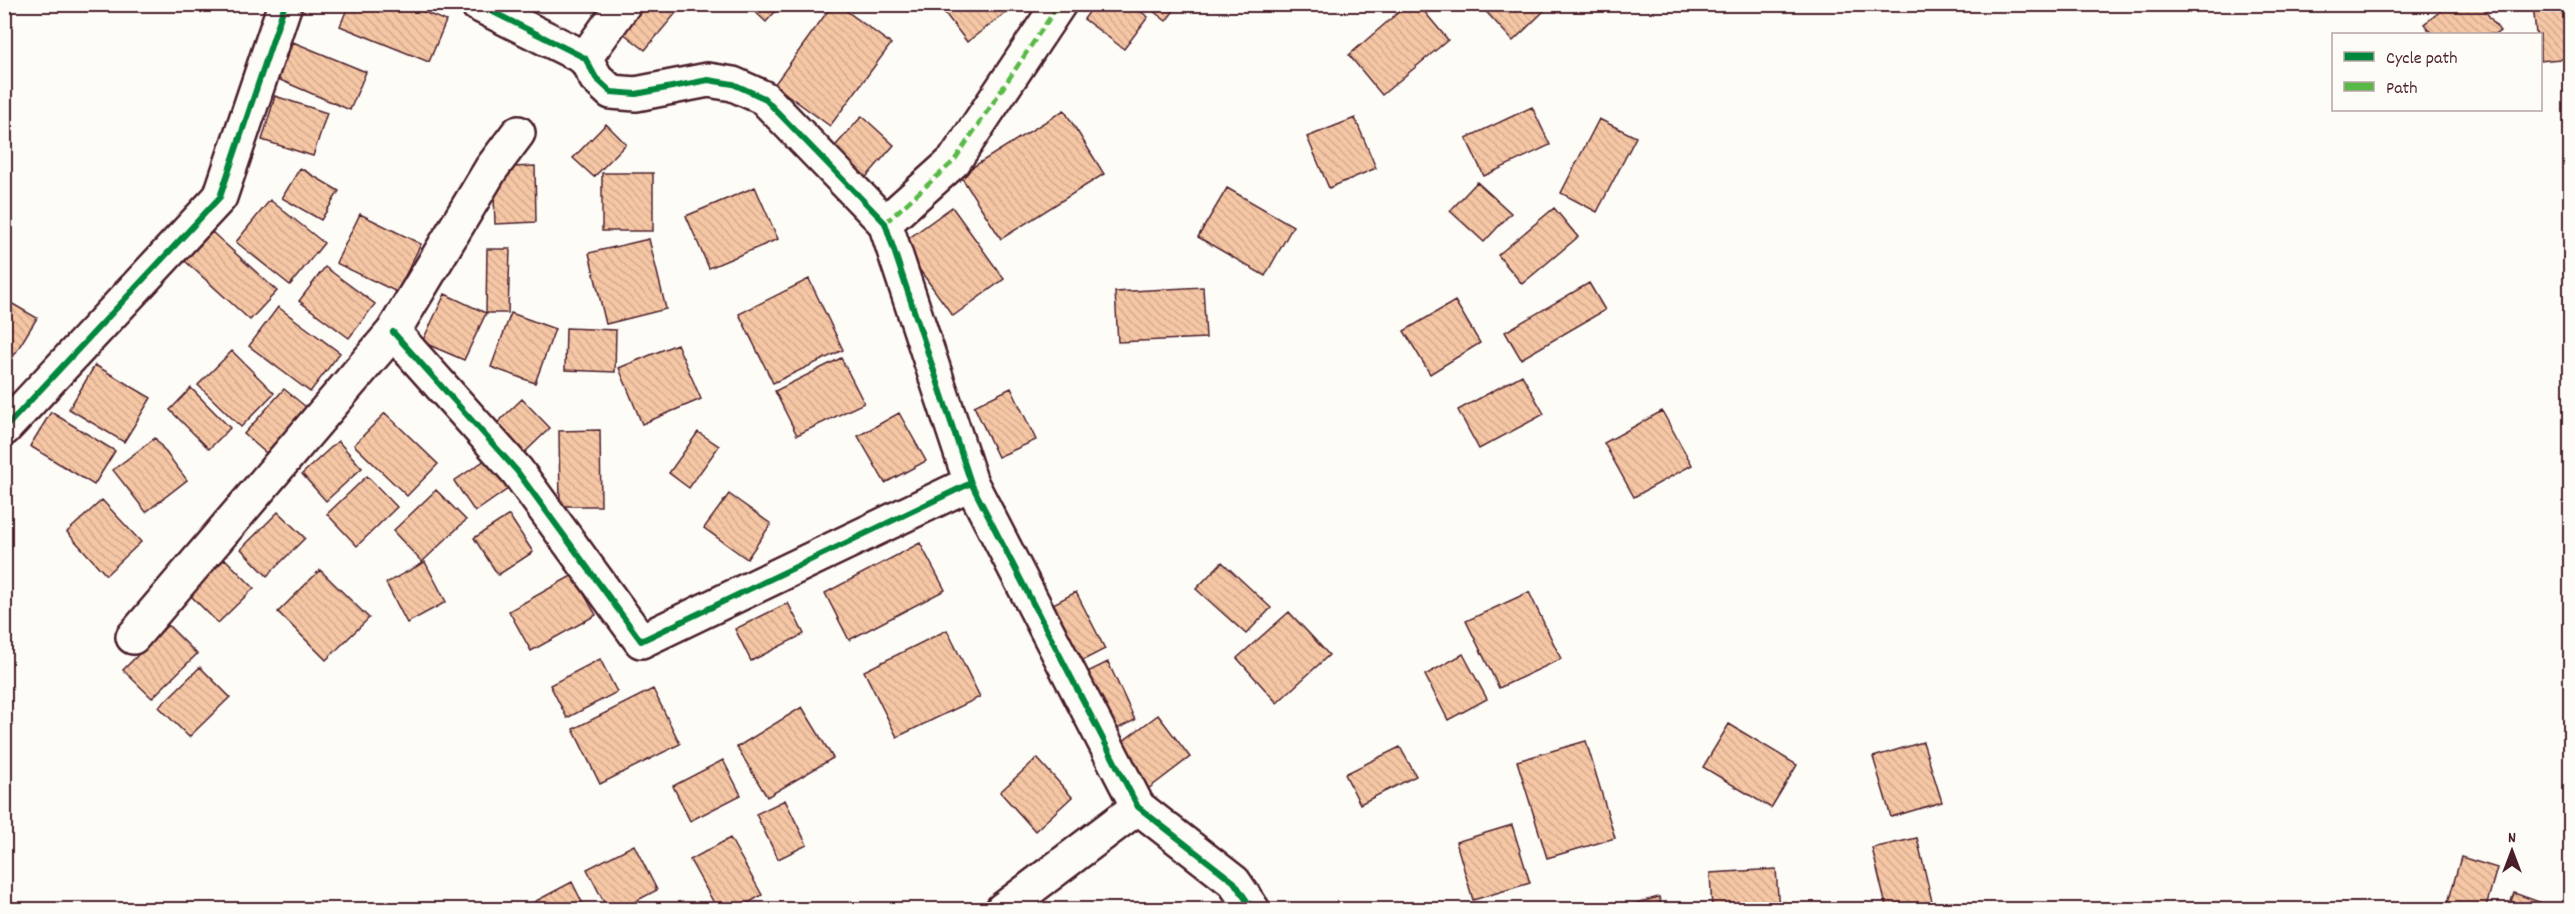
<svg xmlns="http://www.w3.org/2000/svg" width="2575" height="914" viewBox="0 0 2575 914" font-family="Dekko,sans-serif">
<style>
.building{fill:url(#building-back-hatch);stroke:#4a1f2b;stroke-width:1.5}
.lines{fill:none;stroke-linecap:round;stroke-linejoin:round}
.minor-casing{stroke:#4a1f2b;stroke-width:38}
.minor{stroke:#fdfcf7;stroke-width:33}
.quiet{stroke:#58b947;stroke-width:4.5;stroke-dasharray:9 4.5;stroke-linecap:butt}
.cycleway-casing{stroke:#fdfcf7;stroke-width:10}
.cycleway{stroke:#00873e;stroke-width:6}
</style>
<defs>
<pattern id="building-back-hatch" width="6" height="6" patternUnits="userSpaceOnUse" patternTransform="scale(1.5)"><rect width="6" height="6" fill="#f6c7a5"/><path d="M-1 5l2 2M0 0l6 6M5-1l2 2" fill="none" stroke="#d4aa8e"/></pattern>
</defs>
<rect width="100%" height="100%" fill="#fdfcf7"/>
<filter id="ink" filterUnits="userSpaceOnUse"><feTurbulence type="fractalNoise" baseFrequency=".0167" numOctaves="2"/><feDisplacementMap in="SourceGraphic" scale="12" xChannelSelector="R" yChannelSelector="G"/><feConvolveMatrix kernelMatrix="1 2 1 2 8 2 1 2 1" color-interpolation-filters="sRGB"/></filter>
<g filter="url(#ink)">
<path class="building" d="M349,4H404L446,21L429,62L340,26Z
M647,4H677L681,7L645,50L623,33Z
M747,4H782L766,22Z
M833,4H837L891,44L830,126L774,85Z
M938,4H1017L967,42Z
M1095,4H1130L1148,17L1124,49L1084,19Z
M1144,4H1179L1166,21Z
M1408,4H1418L1448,40L1382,95L1349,55Z
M1479,4H1538L1544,11L1513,41Z
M2450,4H2480L2500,31L2496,34H2432L2424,24Z
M2533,4H2570V58L2540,61V34H2536Z
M293,42L366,72L350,110L278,79Z
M275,96L327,113L313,156L262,140Z
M1532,107L1550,145L1484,176L1466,138Z
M1064,110L1104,174L1001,239L960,175Z
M862,116L894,145L861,183L828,154Z
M1355,118L1376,168L1329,188L1307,137Z
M1599,119L1636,137L1597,212L1561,193Z
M606,124L626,144L594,177L573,158Z
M535,166L536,222L495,224L493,168Z
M300,168L339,191L321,220L282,198Z
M602,173H653V231H602Z
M1477,182L1511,213L1484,242L1450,211Z
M755,187L778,239L709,268L686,216Z
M1227,188L1293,226L1265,276L1198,237Z
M270,200L324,243L290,285L236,242Z
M952,207L1004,279L953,316L901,244Z
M1554,208L1578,237L1522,284L1498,255Z
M360,214L421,244L397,292L336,263Z
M212,232L277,291L250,320L185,261Z
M649,239L666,309L606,324L589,253Z
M487,249H510L508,313H486Z
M325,267L375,304L349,338L299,301Z
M809,279L843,350L773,383L739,314Z
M1589,283L1605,310L1521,359L1505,332Z
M1203,287L1206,338L1118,342L1115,292Z
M445,294L486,313L464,360L422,342Z
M4,299L37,318L5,370H4Z
M1455,301L1480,343L1430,374L1404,331Z
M278,307L340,353L310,392L249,346Z
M511,313L555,329L535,383L491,367Z
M566,328L616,330L615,372L565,370Z
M677,344L701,399L642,424L619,368Z
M232,351L274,393L241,427L198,385Z
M841,358L864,403L797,435L775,391Z
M95,365L151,398L124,442L69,409Z
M1522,375L1544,414L1479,449L1458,410Z
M191,388L230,428L209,449L170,410Z
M1011,388L1036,440L998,457L974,406Z
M284,389L306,407L266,453L244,434Z
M522,399L550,428L523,454L495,425Z
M1662,411L1692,465L1634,497L1604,443Z
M51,412L115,451L94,485L30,446Z
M385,413L438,464L407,496L354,445Z
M899,413L926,461L885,483L858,436Z
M600,430L601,506H560L559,431Z
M698,432L719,446L689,488L669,473Z
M155,438L187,480L146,512L113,470Z
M338,441L362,468L326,501L302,474Z
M494,454L515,484L475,512L454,481Z
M367,476L397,507L357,546L327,514Z
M436,490L466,520L422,562L393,531Z
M729,494L771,524L747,559L704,528Z
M102,500L141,542L106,575L67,532Z
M278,512L305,538L267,576L241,549Z
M509,515L533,552L498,575L474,538Z
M920,543L945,590L849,640L825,593Z
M225,559L254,588L218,623L189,594Z
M425,562L446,602L407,623L386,583Z
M1222,562L1271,608L1246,634L1196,589Z
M320,570L369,618L326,660L278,612Z
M573,575L596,615L531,651L509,611Z
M1076,592L1105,649L1064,670L1036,613Z
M1529,592L1561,659L1499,688L1466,621Z
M788,603L804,634L751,661L735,629Z
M1289,612L1329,655L1277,703L1237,658Z
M168,625L197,654L152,698L123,670Z
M947,630L980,697L897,737L864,671Z
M1463,654L1487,699L1448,720L1425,675Z
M600,659L617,692L567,718L550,685Z
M1108,662L1135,720L1101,737L1073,679Z
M200,667L230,697L189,737L159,707Z
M653,689L680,744L600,784L573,729Z
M802,707L833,758L767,797L737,747Z
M1158,715L1190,757L1148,789L1115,747Z
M1729,724L1797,765L1771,808L1703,767Z
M1586,741L1615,838L1547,858L1517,761Z
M1923,742L1942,802L1891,817L1873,757Z
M1400,747L1416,776L1360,804L1345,774Z
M1037,758L1072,797L1035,831L1000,792Z
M723,760L741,795L690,821L673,786Z
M785,800L807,845L778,859L756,814Z
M1512,825L1530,883L1473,900L1456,842Z
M730,838L762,895L736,910H718L690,860Z
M1917,838L1934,910H1887L1872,848Z
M634,845L657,890L619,910H608L587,869Z
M2461,857L2497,868L2485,910H2446Z
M1776,869L1779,910H1712L1710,873Z
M572,882L586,910H519Z
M2514,893L2553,907L2552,910H2508Z
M1659,897L1663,910H1610Z"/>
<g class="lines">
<defs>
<path id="minor" d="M477,4L585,58L596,78L611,92L636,94L708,80L733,84L764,98L885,223L971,483L1138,807L1234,882L1253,910
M585,58L624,4
M885,223L954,161L1059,4
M393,332L517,471L641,641L971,483
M4,429L220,197L285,4
M133,637L393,332L491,169L518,133
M1002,910L1138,807"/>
</defs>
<use href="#minor" class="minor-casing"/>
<use href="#minor" class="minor"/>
<path class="quiet" d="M885,223L954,161L1059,4"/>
<defs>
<path id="cycleway" d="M477,4L585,58L596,78L611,92L636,94L708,80L733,84L764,98L885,223L971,483L1138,807L1234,882L1253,910
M393,332L517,471L641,641L971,483
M4,429L220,197L285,4"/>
</defs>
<use href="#cycleway" class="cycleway-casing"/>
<use href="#cycleway" class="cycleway"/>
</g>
</g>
<rect width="2575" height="914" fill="none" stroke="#fdfcf7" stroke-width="24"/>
<rect x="12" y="12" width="2551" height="890" fill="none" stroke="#4a1f2b" stroke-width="2" filter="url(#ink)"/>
<rect x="2332" y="33" width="210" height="78" fill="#fdfcf7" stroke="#b5a4a5" stroke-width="1.5"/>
<rect x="2344" y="52" width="30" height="9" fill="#00873e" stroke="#b5a4a5" stroke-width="1.5"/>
<text x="2386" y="63" font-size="18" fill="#4a1f2b">Cycle path</text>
<rect x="2344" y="82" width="30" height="9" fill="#58b947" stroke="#b5a4a5" stroke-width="1.5"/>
<text x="2386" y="93" font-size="18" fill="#4a1f2b">Path</text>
<g transform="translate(2512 851)" stroke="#fdfcf7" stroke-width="4.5" paint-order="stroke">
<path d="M0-4.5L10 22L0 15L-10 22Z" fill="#4a1f2b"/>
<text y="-9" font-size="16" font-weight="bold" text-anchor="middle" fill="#4a1f2b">N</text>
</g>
</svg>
